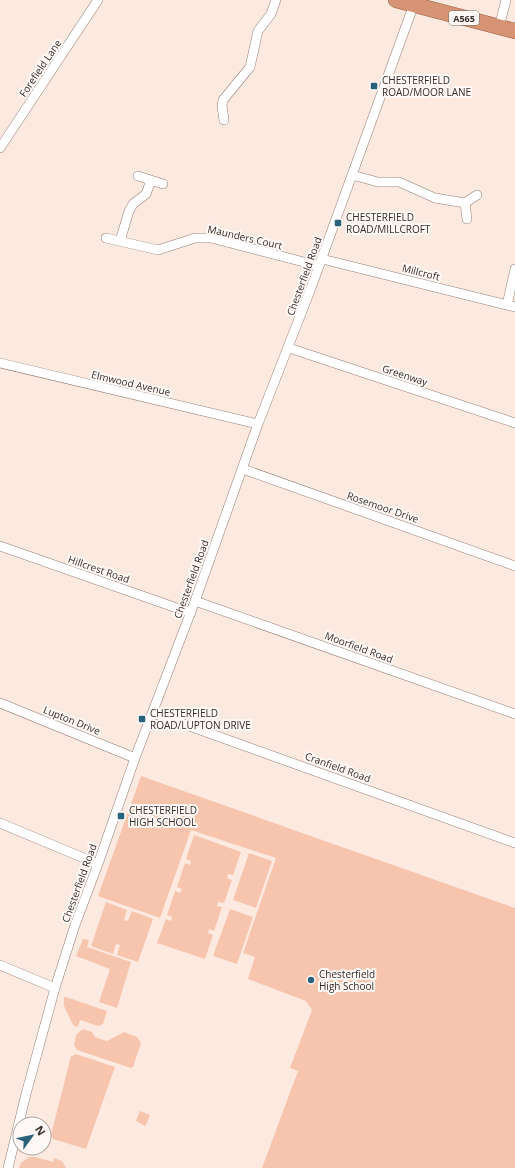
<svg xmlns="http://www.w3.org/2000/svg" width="515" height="1168" viewBox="0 0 515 1168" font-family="'Open Sans',sans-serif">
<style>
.green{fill:#f7c5ae}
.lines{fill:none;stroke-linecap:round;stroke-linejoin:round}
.minor-casing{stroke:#947e74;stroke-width:10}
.trunk-casing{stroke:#985e43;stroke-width:16}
.minor{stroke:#fff;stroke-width:9}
.trunk{stroke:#d79474;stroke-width:15}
.poi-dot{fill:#28637b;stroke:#fef9f7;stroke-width:1.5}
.labels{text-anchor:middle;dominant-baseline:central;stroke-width:4;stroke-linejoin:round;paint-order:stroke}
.shield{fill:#fef9f7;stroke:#716a66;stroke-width:1}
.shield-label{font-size:9px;font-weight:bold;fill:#352c28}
.street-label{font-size:10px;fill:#352c28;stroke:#fef9f7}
.poi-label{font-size:10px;fill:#352c28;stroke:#fef9f7;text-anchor:start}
</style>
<rect width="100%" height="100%" fill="#fce9e0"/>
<path class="green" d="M141,776L515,908V1168H262L298,1071L290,1068L312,1010L306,1001L248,979L255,957L243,953L276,858L191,830L160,918L98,896Z
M194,835L241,852L233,875L228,874L227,878L232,880L224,903L218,902L217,906L222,907L214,931L209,929L208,933L213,935L205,959L157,943L166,919L171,921L172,917L167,915L175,891L180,893L182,889L177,887L185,863L190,865L191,861L186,859Z
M249,853L272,861L256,908L233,900Z
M106,902L127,910L124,920L128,921L132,911L153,919L138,962L117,955L120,945L116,944L113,954L91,946Z
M230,909L253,917L237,964L213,956Z
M83,939L89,940L87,947L131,962L117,1008L99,1002L110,969L76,956Z
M64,997H66L107,1011L103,1024L98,1026L80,1020L78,1026L77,1027L73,1025L64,1006Z
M83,1029L92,1032L95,1037L107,1041L124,1032L137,1037L141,1043L133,1067L131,1068L77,1050L74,1045L76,1035Z
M76,1054L115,1067L86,1149L53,1139L51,1135L71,1056H72Z
M140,1111L150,1115L146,1125L145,1126L136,1121Z
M29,1157H35L53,1162L54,1158L62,1161L66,1168H19L21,1163Z"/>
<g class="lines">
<defs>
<path id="minor" d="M499,27L506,0
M224,120L222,106L223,100L250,67L258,31L271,14L276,0
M0,148L98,0
M352,175L378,182H399L435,198L465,203
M138,176L163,184
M467,219L465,203L477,195
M106,238L158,250L195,238H211L319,266
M120,241L129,211L133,204L146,194L151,180
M322,259L515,307
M507,305L515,269
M289,348L515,423
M0,363L258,424
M243,469L515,566
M0,546L191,613
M195,601L515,714
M0,703L135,758
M153,713L515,843
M0,823L98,864
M0,965L55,988
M8,1168L26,1094L55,988L75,925L98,864L135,758L195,601L258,424L311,288L414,4"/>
<path id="trunk" d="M396,0L515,31"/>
</defs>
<use href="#minor" class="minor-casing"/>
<use href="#trunk" class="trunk-casing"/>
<use href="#minor" class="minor"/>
<use href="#trunk" class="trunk"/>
</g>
<g class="poi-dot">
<rect x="370" y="82" width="8" height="8" rx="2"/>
<rect x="334" y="219" width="8" height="8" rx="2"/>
<rect x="138" y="715" width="8" height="8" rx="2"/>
<rect x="117" y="812" width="8" height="8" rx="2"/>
<circle cx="311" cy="980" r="4"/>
</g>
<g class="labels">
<rect class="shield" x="449" y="11" width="30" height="14" rx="3"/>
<g class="shield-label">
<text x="464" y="18">A565</text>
</g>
<g class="street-label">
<text transform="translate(40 68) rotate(-56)">Forefield Lane</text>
<text transform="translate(245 237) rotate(13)">Maunders Court</text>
<text transform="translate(421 272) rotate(14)">Millcroft</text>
<text transform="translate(304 276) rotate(-70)">Chesterfield Road</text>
<text transform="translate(405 375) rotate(18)">Greenway</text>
<text transform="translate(131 383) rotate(13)">Elmwood Avenue</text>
<text transform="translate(383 507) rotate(19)">Rosemoor Drive</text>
<text transform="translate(99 569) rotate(19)">Hillcrest Road</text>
<text transform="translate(191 579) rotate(-70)">Chesterfield Road</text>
<text transform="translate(359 647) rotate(20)">Moorfield Road</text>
<text transform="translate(72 720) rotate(22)">Lupton Drive</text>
<text transform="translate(338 767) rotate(20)">Cranfield Road</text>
<text transform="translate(79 883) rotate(-70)">Chesterfield Road</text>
</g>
<g class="poi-label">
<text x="382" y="80">CHESTERFIELD<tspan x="382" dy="12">ROAD/MOOR LANE</tspan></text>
<text x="346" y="217">CHESTERFIELD<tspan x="346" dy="12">ROAD/MILLCROFT</tspan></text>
<text x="150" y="713">CHESTERFIELD<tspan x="150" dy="12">ROAD/LUPTON DRIVE</tspan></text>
<text x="129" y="810">CHESTERFIELD<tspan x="129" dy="12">HIGH SCHOOL</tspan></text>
<text x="319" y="974">Chesterfield<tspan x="319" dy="12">High School</tspan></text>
</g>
</g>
<g transform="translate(32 1136) rotate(57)"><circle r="19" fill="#fef9f7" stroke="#aea7a4"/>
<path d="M0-3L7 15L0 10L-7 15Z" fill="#28637b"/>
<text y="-6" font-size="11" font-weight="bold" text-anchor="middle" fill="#352c28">N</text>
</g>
</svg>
